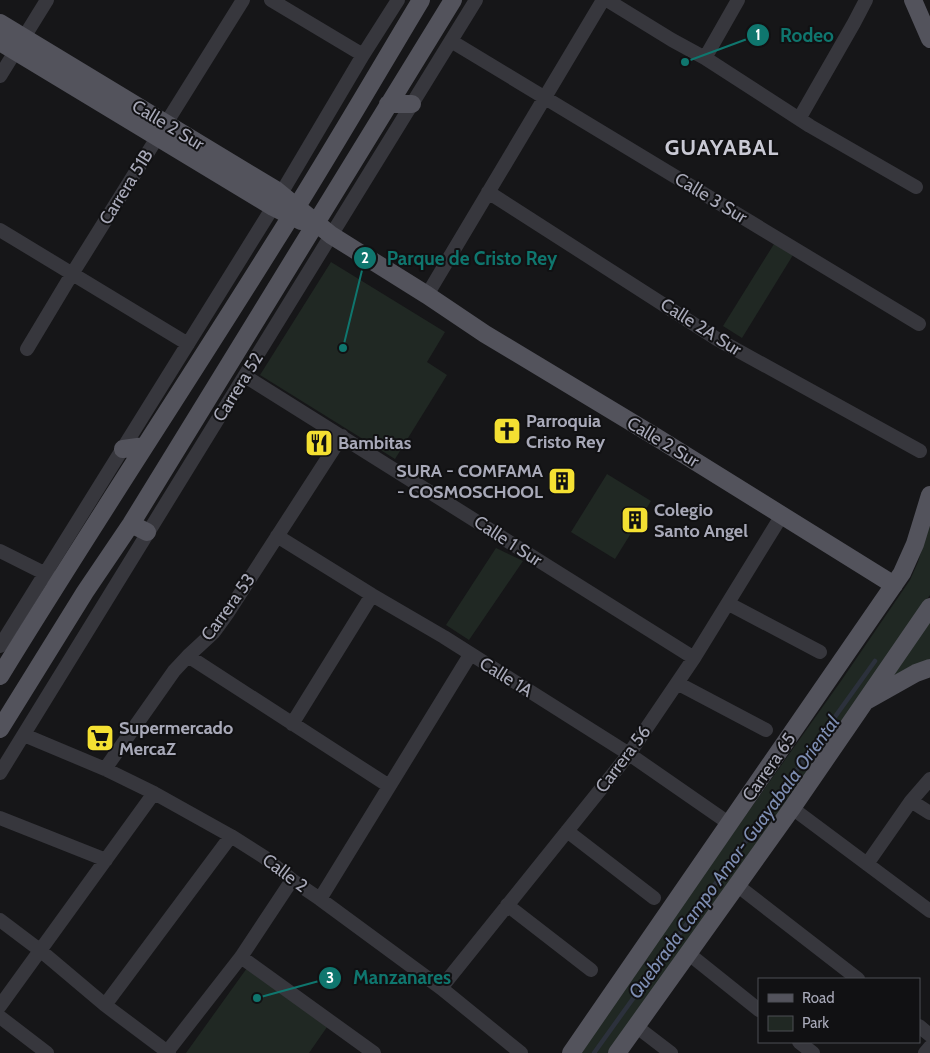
<svg xmlns="http://www.w3.org/2000/svg" width="930" height="1053" viewBox="0 0 930 1053" font-family="Cabin,sans-serif">
<style>
.green{fill:#202823}
.lines{fill:none;stroke-linecap:round;stroke-linejoin:round}
.stream{stroke:#2c313c;stroke-width:4.5}
.minor{stroke:#37373d;stroke-width:14}
.major{stroke:#53535c;stroke-width:18}
.labels{text-anchor:middle;dominant-baseline:central;stroke-width:4;stroke-linejoin:round;paint-order:stroke}
.street-label{font-size:18px;fill:#a8a9b8;stroke:#111113}
.poi-label{font-size:18px;font-weight:bold;fill:#a8a9b8;stroke:#111113;text-anchor:start}
.water-label{font-size:19px;font-style:italic;fill:#7e8eb3;stroke:#111113}
.district-label{font-size:22px;font-weight:bold;letter-spacing:1px;fill:#c9c9d4;stroke:#111113}
.leader{fill:none;stroke:#0f766e;stroke-width:2}
.callout-dot{fill:#0f766e;stroke:#111113;stroke-width:2}
.mark-label{font-size:15px;text-anchor:middle;font-weight:bold;fill:#fff}
.callout-label{font-size:19px;text-anchor:middle;font-weight:bold;fill:#0f766e;stroke:#111113;stroke-width:4;stroke-linejoin:round;paint-order:stroke}
</style>
<rect width="100%" height="100%" fill="#161618"/>
<path class="green" d="M774,244L793,255L742,338L723,326Z
M331,262L445,332L427,362L447,375L395,459L260,375Z
M607,474L651,501L615,559L571,532Z
M930,523V595L859,699L609,1053H577L841,681L910,580L918,562Z
M496,548L523,561L469,640L446,625Z
M930,622V660L887,681Z
M247,968L327,1027L309,1053H186Z"/>
<g class="lines">
<path class="stream" d="M594,1053L875,661"/>
<path class="minor" d="M271,0L363,55
M607,0L672,40L705,58L810,126L916,187
M451,41L919,324
M705,58L738,0
M0,76L47,0
M799,119L854,23L866,0
M488,192L717,339L920,451
M0,230L188,344
M427,295L603,0
M27,349L72,274L243,0
M245,376L694,658
M277,536L372,595L444,637L629,754L730,824
M0,551L54,578
M729,604L820,652
M0,646L273,207L363,55L398,0
M188,656L389,786
M677,683L766,730
M292,724L372,595
M24,735L105,769L154,793L231,836L264,857L292,880L320,899L441,988L521,1053
M105,769L174,671L188,656L214,632L227,614L342,436
M0,773L476,0
M911,801L930,813
M792,808L930,911
M0,818L106,860
M567,831L654,898
M867,864L911,801L930,779
M738,886L858,979
M320,899L470,655
M507,905L591,970
M0,920L41,951L105,1005L169,1053
M689,954L759,1010
M241,957L374,1053
M441,988L629,754L694,658L782,515
M105,1005L231,836
M0,1006L154,793
M0,1017L47,1053
M919,1026L930,1035
M637,1027L671,1053
M799,1042L813,1053
M167,1052L241,957L292,880
M925,1053L930,1047"/>
<path class="major" d="M913,0L930,39
M0,23L276,190L331,235L427,295L485,334L656,437L894,585
M0,42L273,207L301,221
M388,104H412
M123,449L145,446
M131,524L147,532
M0,676C90,529 185,386 276,240C326,161 373,80 421,0
M868,700L916,673L930,668
M0,729L85,592L131,524L453,0
M571,1053L902,573L915,544L930,495
M617,1053L792,808L930,607"/>
</g>
<defs>
<symbol id="church-square" viewBox="-11 -11 22 22"><rect x="-9" y="-9" width="18" height="18" rx="4" fill="#f4e032" stroke="#111113"/><path d="M-1.2-6h2.4v3.5h3.3v2.4h-3.3V6h-2.4V-.1h-3.3v-2.4h3.3Z" fill="#111"/></symbol>
<symbol id="restaurant-square" viewBox="-11 -11 22 22"><rect x="-9" y="-9" width="18" height="18" rx="4" fill="#f4e032" stroke="#111113"/><path d="M-5-6h1v4h1v-4h1v4h1v-4h1v5L-1.5 .5V6h-2V.5L-5-1ZM5-6V6H3V1.5H1.5Q1.5-4 5-6Z" fill="#111"/></symbol>
<symbol id="building-square" viewBox="-11 -11 22 22"><rect x="-9" y="-9" width="18" height="18" rx="4" fill="#f4e032" stroke="#111113"/><path d="M-4-6H4V6H1V3H-1V6H-4ZM-2.5-4.3h1.7v1.8h-1.7ZM.8-4.3h1.7v1.8H.8ZM-2.5-1h1.7V.8h-1.7ZM.8-1h1.7V.8H.8Z" fill="#111"/></symbol>
<symbol id="supermarket-square" viewBox="-11 -11 22 22"><rect x="-9" y="-9" width="18" height="18" rx="4" fill="#f4e032" stroke="#111113"/><path d="M-6-5.5h2.5l.6 2H6L4.5 2H-2.5L-4.4-4H-6ZM-1.5 3.2a1.3 1.3 0 1 0 .1 0ZM3 3.2a1.3 1.3 0 1 0 .1 0Z" fill="#111"/></symbol>
</defs>
<g fill-rule="evenodd">
<use href="#church-square" x="491" y="415" width="32" height="32"/>
<use href="#restaurant-square" x="303" y="427" width="32" height="32"/>
<use href="#building-square" x="546" y="465" width="32" height="32"/>
<use href="#building-square" x="619" y="504" width="32" height="32"/>
<use href="#supermarket-square" x="84" y="722" width="32" height="32"/>
</g>
<g class="labels">
<g class="street-label">
<text transform="translate(168 125) rotate(31)">Calle 2 Sur</text>
<text transform="translate(126 187) rotate(-58)">Carrera 51B</text>
<text transform="translate(711 198) rotate(31)">Calle 3 Sur</text>
<text transform="translate(701 327) rotate(32)">Calle 2A Sur</text>
<text transform="translate(238 387) rotate(-58)">Carrera 52</text>
<text transform="translate(663 442) rotate(31)">Calle 2 Sur</text>
<text transform="translate(508 541) rotate(33)">Calle 1 Sur</text>
<text transform="translate(228 607) rotate(-54)">Carrera 53</text>
<text transform="translate(506 677) rotate(32)">Calle 1A</text>
<text transform="translate(623 759) rotate(-53)">Carrera 56</text>
<text transform="translate(769 767) rotate(-55)">Carrera 65</text>
<text transform="translate(285 873) rotate(37)">Calle 2</text>
</g>
<g class="poi-label">
<text x="526" y="421">Parroquia<tspan x="526" dy="21">Cristo Rey</tspan></text>
<text x="338" y="443">Bambitas</text>
<text x="543" y="471" text-anchor="end">SURA - COMFAMA<tspan x="543" dy="21">- COSMOSCHOOL</tspan></text>
<text x="654" y="510">Colegio<tspan x="654" dy="21">Santo Angel</tspan></text>
<text x="119" y="728">Supermercado<tspan x="119" dy="21">MercaZ</tspan></text>
</g>
<g class="water-label">
<text transform="translate(734 857) rotate(-54)">Quebrada Campo Amor- Guayabala Oriental</text>
</g>
<g class="district-label">
<text x="722" y="147">GUAYABAL</text>
</g>
</g>
<path class="leader" d="M685 62L758 35M343 348L365 258M257 998L330 978"/>
<g class="callout-dot">
<circle cx="685" cy="62" r="5"/>
<circle cx="343" cy="348" r="5"/>
<circle cx="257" cy="998" r="5"/>
<circle cx="758" cy="35" r="12"/>
<circle cx="365" cy="258" r="12"/>
<circle cx="330" cy="978" r="12"/>
</g>
<g class="mark-label">
<text x="758" y="40">1</text>
<text x="365" y="263">2</text>
<text x="330" y="983">3</text>
</g>
<g class="callout-label">
<text x="807" y="42">Rodeo</text>
<text x="472" y="265">Parque de Cristo Rey</text>
<text x="402" y="984">Manzanares</text>
</g>
<rect x="758" y="978" width="162" height="65" fill="#111113" stroke="#4d4e55"/>
<rect x="768" y="994" width="25" height="8" fill="#53535c" stroke="#4d4e55"/>
<text x="802" y="1003" font-size="15" fill="#a8a9b8">Road</text>
<rect x="768" y="1016" width="25" height="15" fill="#202823" stroke="#4d4e55"/>
<text x="802" y="1028" font-size="15" fill="#a8a9b8">Park</text>
</svg>
